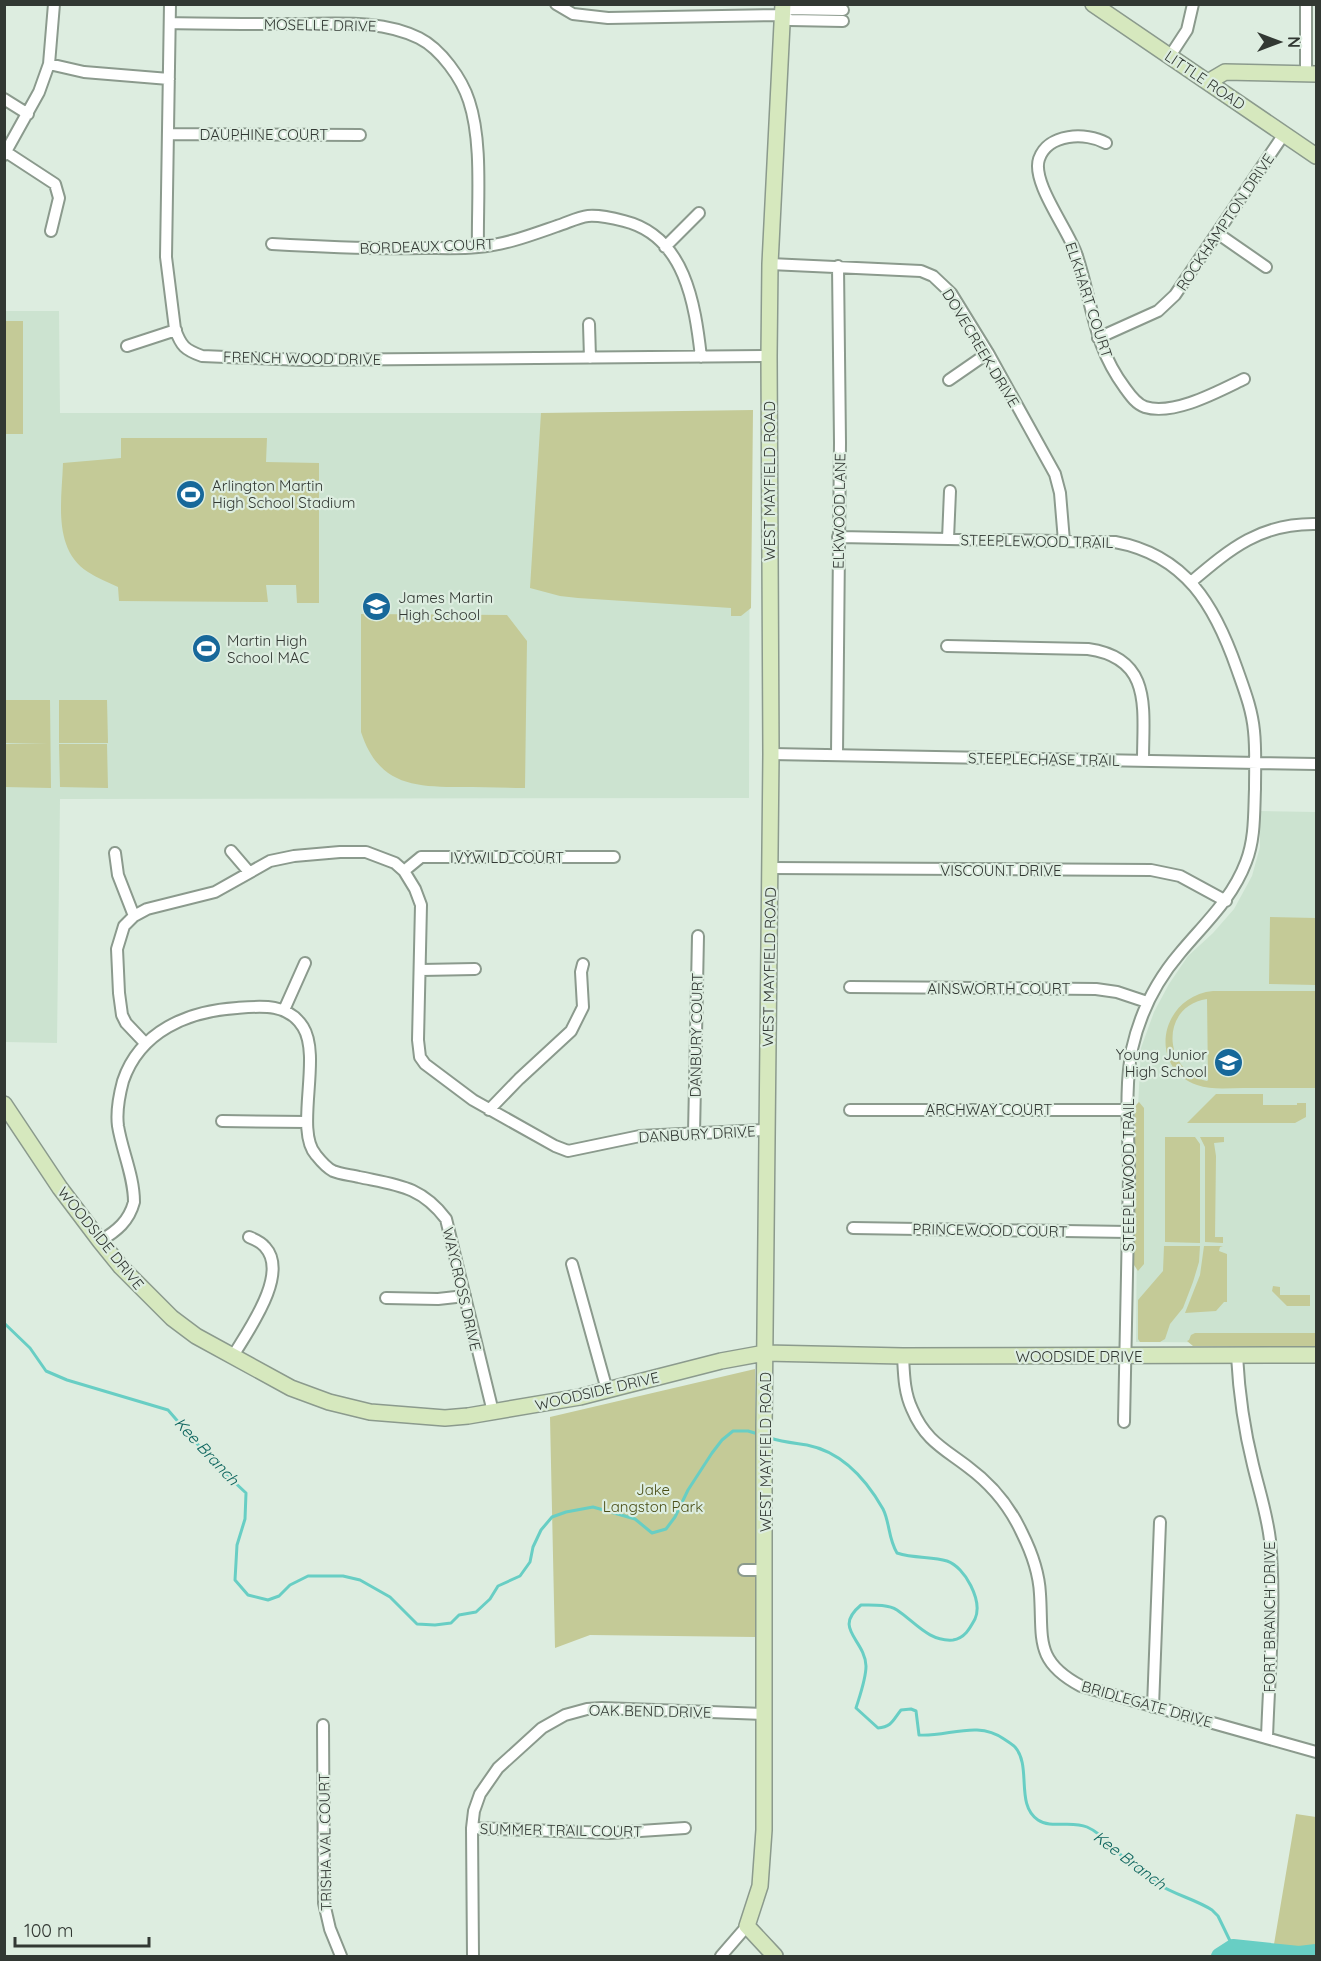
<svg xmlns="http://www.w3.org/2000/svg" width="1321" height="1961" viewBox="0 0 1321 1961" font-family="Quicksand,sans-serif">
<style>
.built{fill:#cce3d0}
.green{fill:#c4ca97;fill-rule:evenodd}
.lines{fill:none;stroke-linecap:round;stroke-linejoin:round}
.stream{stroke:#68cec4;stroke-width:3}
.river{stroke:#68cec4;stroke-width:16}
.street-casing{stroke:#8b9a8d;stroke-width:14}
.secondary-casing{stroke:#8b9a8d;stroke-width:18}
.street{stroke:#fff;stroke-width:10}
.secondary{stroke:#d6e8be;stroke-width:15}
.labels{text-anchor:middle;dominant-baseline:central;stroke-width:4.5;stroke-linejoin:round;paint-order:stroke}
.street-label{font-size:15px;fill:#323833;stroke:#ddede0}
.poi-label{font-size:15px;fill:#323833;stroke:#ddede0;text-anchor:start}
.park-label{font-size:15px;fill:#4a4e16;stroke:#ddede0}
.water-label{font-size:16px;font-style:italic;fill:#0e655e;stroke:#ddede0}
</style>
<rect width="100%" height="100%" fill="#ddede0"/>
<path class="built" d="M5,311H59L60,413H750L749,798L60,799L57,1043L5,1042Z
M1260,811L1316,812V1343L1136,1342L1138,1107L1141,1048L1154,1012L1169,984L1188,956L1213,933L1234,909L1252,876L1260,847Z"/>
<path class="green" d="M5,321H23V434H5Z
M753,410L751,608L741,616H731V608L578,598L560,596L530,588L541,413Z
M121,438H267L266,462L319,463V603H297L296,585H266L268,602L119,601L118,587C108,582 97,578 88,572C52,549 62,499 63,463L121,458Z
M361,614L507,615L527,641L525,788C504,788 482,787 460,787C412,787 378,784 361,732Z
M5,700H50L51,788L5,787V744H48L5,743Z
M59,700H107L108,743H59Z
M59,744H107L108,788L60,787Z
M1270,917L1316,918V985L1269,984Z
M1213,991H1316V1088C1292,1088 1267,1088 1243,1088C1228,1088 1211,1090 1197,1085C1146,1066 1161,996 1213,991ZM1207,999L1208,1080L1207,1081C1162,1070 1160,1006 1207,999Z
M1216,1094H1263V1105H1297V1103H1306V1117L1295,1123H1187Z
M1139,1102L1144,1108V1264L1138,1271L1134,1265L1135,1106Z
M1165,1137H1195L1200,1144V1243L1165,1242Z
M1200,1137H1224V1142L1214,1143L1216,1156L1215,1237H1223V1243L1205,1242V1147Z
M1164,1246H1200L1199,1262L1193,1282L1183,1308L1170,1324L1165,1339L1160,1342H1140L1138,1339V1300L1163,1271Z
M1204,1246H1223L1220,1247L1219,1251L1227,1254V1302H1224L1216,1311L1185,1313L1200,1275Z
M1273,1286L1280,1287V1295H1310V1306H1287L1272,1291Z
M1195,1333H1316V1346H1193L1187,1341L1189,1340L1191,1335Z
M755,1369V1637L590,1635L555,1648L550,1417Z
M1296,1814L1316,1817V1956H1272Z"/>
<g class="lines">
<path class="stream" d="M4,1323L30,1348L46,1371L67,1380L168,1410L213,1462L246,1493L245,1519L237,1545L235,1580L248,1595L268,1600L279,1596L290,1585L308,1576H343L360,1580L390,1597L417,1624L435,1625L451,1623L459,1615L476,1612L490,1599L498,1586L520,1576L530,1562L533,1547L541,1530L552,1517L566,1512L593,1507L635,1519L652,1533L666,1529L675,1517L688,1490L712,1453L722,1440L733,1431H748L758,1434
M770,1438C782,1442 794,1443 807,1445C842,1452 866,1479 883,1509C890,1523 888,1538 897,1553C915,1559 932,1556 947,1561C965,1567 983,1601 975,1619C970,1628 965,1638 953,1640C929,1642 915,1622 897,1610C888,1604 872,1605 861,1605C832,1629 865,1639 866,1666C866,1679 860,1695 856,1708L878,1728C892,1727 893,1720 901,1710L911,1709L916,1711L919,1735C948,1737 977,1720 1004,1739C1007,1741 1012,1744 1015,1747C1032,1766 1015,1805 1038,1820C1051,1829 1071,1820 1087,1827C1099,1832 1106,1841 1115,1850C1129,1862 1143,1874 1158,1884C1175,1895 1195,1899 1212,1910L1218,1916L1233,1947"/>
<path class="river" d="M1219,1956L1233,1947L1299,1954L1316,1952"/>
<defs>
<path id="street" d="M170,4L166,257L175,329C181,346 185,350 202,356L303,360L769,356
M556,4L573,14L608,18L782,15L790,20L843,21
M782,15L789,9L843,10
M170,23C211,24 252,24 293,24C335,24 381,19 419,38C441,49 462,79 469,101C483,143 477,203 478,247
M1170,56L1187,30L1193,4
M49,64L84,72L169,79
M1306,74V4
M4,99L28,114
M168,134L360,135
M1106,143C1086,132 1048,133 1039,159C1031,183 1070,232 1077,256C1093,305 1093,345 1125,388C1130,395 1136,404 1145,407C1174,416 1219,391 1244,379
M6,152L55,184L59,198L51,231
M4,155L39,92L49,64L54,4
M1217,233L1266,267
M272,244C323,247 373,249 423,248C441,248 460,249 478,247C505,245 531,235 557,226C567,223 578,217 588,216C600,215 612,218 624,221C685,236 695,304 701,357
M665,247L699,213
M770,264L921,271L933,276L951,293L988,353L1055,474L1060,493L1064,541
M589,324L590,358
M1098,338L1158,311L1175,295L1284,134
M127,346L176,330
M949,380L988,353
M838,537L1115,542C1186,555 1215,606 1237,669C1244,689 1252,709 1254,731C1256,750 1255,770 1255,789C1254,814 1255,839 1246,862C1232,899 1205,923 1180,953C1157,980 1140,1013 1132,1049C1124,1090 1129,1134 1129,1176C1128,1258 1126,1340 1124,1422
M948,539L950,491
M1191,582C1231,548 1261,523 1316,524
M947,646L1088,649C1153,658 1143,709 1143,760
M771,754L1316,764
M837,755L840,443L838,266
M231,851L249,872
M115,853L118,875L134,916
M770,868L1151,870L1180,876L1226,901
M404,871L421,857H614
M421,970L475,969
M850,987L1096,989L1117,992L1147,1002
M284,1010L305,963
M145,1043L126,1023L122,1015L119,993L117,949L124,926L134,916L147,909L215,892L270,861L294,856L340,852H366L395,863L404,871L415,889L421,905L418,1040L420,1057L425,1064L473,1100L555,1146L568,1151L640,1136L766,1130
M489,1110L519,1079L571,1031L583,1007L581,972L583,964
M850,1110H1127
M222,1121L307,1122
M694,1134L698,936
M853,1228L1128,1232
M100,1241C117,1231 129,1221 134,1202C134,1176 122,1151 118,1126C116,1111 119,1096 123,1081C140,1031 188,1011 237,1008C261,1006 288,1003 303,1027C322,1057 294,1131 316,1155C320,1160 327,1168 333,1171C340,1174 351,1175 359,1177C397,1185 421,1186 446,1219L493,1412
M572,1264L607,1390
M386,1298L438,1299L465,1296
M233,1356C247,1332 290,1274 265,1247C261,1242 254,1239 249,1237
M903,1356C904,1374 904,1392 912,1409C925,1440 943,1448 968,1467C991,1484 1010,1507 1022,1533C1031,1551 1039,1573 1040,1594C1043,1639 1034,1661 1081,1686L1316,1752
M1237,1356C1239,1393 1244,1429 1253,1465C1259,1490 1267,1514 1270,1540C1276,1604 1269,1674 1267,1738
M744,1570H764
M1153,1707L1160,1522
M323,1725L324,1903L330,1929L341,1956
M472,1828L610,1833L685,1828
M473,1956L472,1828L474,1811L480,1794L498,1768L542,1728L565,1715L587,1709L602,1708L765,1714
M721,1956L747,1926"/>
<path id="secondary" d="M1093,4L1316,156
M1208,82L1225,72L1316,74
M4,1104L60,1188L100,1241L121,1267L172,1318L196,1336L291,1388L329,1402L370,1412L445,1418L468,1416L580,1397L721,1361L765,1353L903,1356L1316,1355
M775,1956L747,1926L760,1886L764,1830V1426L771,754L769,356L770,264L783,4"/>
</defs>
<use href="#street" class="street-casing"/>
<use href="#secondary" class="secondary-casing"/>
<use href="#street" class="street"/>
<use href="#secondary" class="secondary"/>
</g>
<defs>
<symbol id="stadium-disc" viewBox="-11 -11 22 22"><circle r="9.5" fill="#17689a" stroke="#ddede0"/><path d="M0-5a6.5 5 0 1 0 0 10a6.5 5 0 1 0 0-10ZM-3.5-1.8h7v3.6h-7Z" fill="#fff"/></symbol>
<symbol id="school-disc" viewBox="-11 -11 22 22"><circle r="9.5" fill="#17689a" stroke="#ddede0"/><path d="M0-5L7-2L0 1L-7-2ZM-4 1L0 2.5L4 1V4Q0 6-4 4Z" fill="#fff"/></symbol>
</defs>
<g fill-rule="evenodd">
<use href="#stadium-disc" x="174" y="478" width="33" height="33"/>
<use href="#school-disc" x="360" y="590" width="33" height="33"/>
<use href="#stadium-disc" x="190" y="632" width="33" height="33"/>
<use href="#school-disc" x="1212" y="1046" width="33" height="33"/>
</g>
<g class="labels">
<g class="street-label">
<text transform="translate(320 25) rotate(1)">MOSELLE DRIVE</text>
<text transform="translate(1205 80) rotate(34)">LITTLE ROAD</text>
<text x="264" y="134">DAUPHINE COURT</text>
<text transform="translate(1225 222) rotate(-56)">ROCKHAMPTON DRIVE</text>
<text transform="translate(427 246) rotate(-2)">BORDEAUX COURT</text>
<text transform="translate(1089 300) rotate(72)">ELKHART COURT</text>
<text transform="translate(981 348) rotate(59)">DOVECREEK DRIVE</text>
<text transform="translate(302 358) rotate(1)">FRENCH WOOD DRIVE</text>
<text transform="translate(769 481) rotate(-90)">WEST MAYFIELD ROAD</text>
<text transform="translate(839 511) rotate(-89)">ELKWOOD LANE</text>
<text transform="translate(1037 541) rotate(1)">STEEPLEWOOD TRAIL</text>
<text transform="translate(1044 759) rotate(1)">STEEPLECHASE TRAIL</text>
<text x="507" y="857">IVYWILD COURT</text>
<text x="1001" y="870">VISCOUNT DRIVE</text>
<text transform="translate(769 967) rotate(-89)">WEST MAYFIELD ROAD</text>
<text x="999" y="988">AINSWORTH COURT</text>
<text transform="translate(696 1035) rotate(-89)">DANBURY COURT</text>
<text x="989" y="1109">ARCHWAY COURT</text>
<text transform="translate(697 1134) rotate(-3)">DANBURY DRIVE</text>
<text transform="translate(1128 1175) rotate(-90)">STEEPLEWOOD TRAIL</text>
<text transform="translate(990 1230) rotate(1)">PRINCEWOOD COURT</text>
<text transform="translate(101 1238) rotate(51)">WOODSIDE DRIVE</text>
<text transform="translate(462 1289) rotate(77)">WAYCROSS DRIVE</text>
<text x="1079" y="1356">WOODSIDE DRIVE</text>
<text transform="translate(597 1391) rotate(-13)">WOODSIDE DRIVE</text>
<text transform="translate(765 1452) rotate(-90)">WEST MAYFIELD ROAD</text>
<text transform="translate(1269 1617) rotate(-90)">FORT BRANCH DRIVE</text>
<text transform="translate(1147 1704) rotate(16)">BRIDLEGATE DRIVE</text>
<text transform="translate(650 1711) rotate(1)">OAK BEND DRIVE</text>
<text transform="translate(561 1830) rotate(1)">SUMMER TRAIL COURT</text>
<text transform="translate(325 1842) rotate(-91)">TRISHA VAL COURT</text>
</g>
<g class="poi-label">
<text x="212" y="485">Arlington Martin<tspan x="212" dy="17">High School Stadium</tspan></text>
<text x="398" y="597">James Martin<tspan x="398" dy="17">High School</tspan></text>
<text x="227" y="640">Martin High<tspan x="227" dy="17">School MAC</tspan></text>
<text x="1207" y="1054" text-anchor="end">Young Junior<tspan x="1207" dy="17">High School</tspan></text>
</g>
<g class="park-label">
<text x="653" y="1489">Jake<tspan x="653" dy="17">Langston Park</tspan></text>
</g>
<g class="water-label">
<text transform="translate(207 1451) rotate(47)">Kee Branch</text>
<text transform="translate(1130 1860) rotate(37)">Kee Branch</text>
</g>
</g>
<rect width="1321" height="1961" fill="none" stroke="#323833" stroke-width="12"/>
<g transform="translate(1279 42) rotate(90)" stroke="#ddede0" stroke-width="4.5" paint-order="stroke">
<path d="M0-4.5L10 22L0 15L-10 22Z" fill="#323833"/>
<text y="-9" font-size="16" font-weight="bold" text-anchor="middle" fill="#323833">N</text>
</g>
<path d="M15 1937v9h134v-9" fill="none" stroke="#323833" stroke-width="3"/>
<text x="24" y="1937" font-size="18" fill="#323833" stroke="#ddede0" stroke-width="4.5" paint-order="stroke">100 m</text>
</svg>
